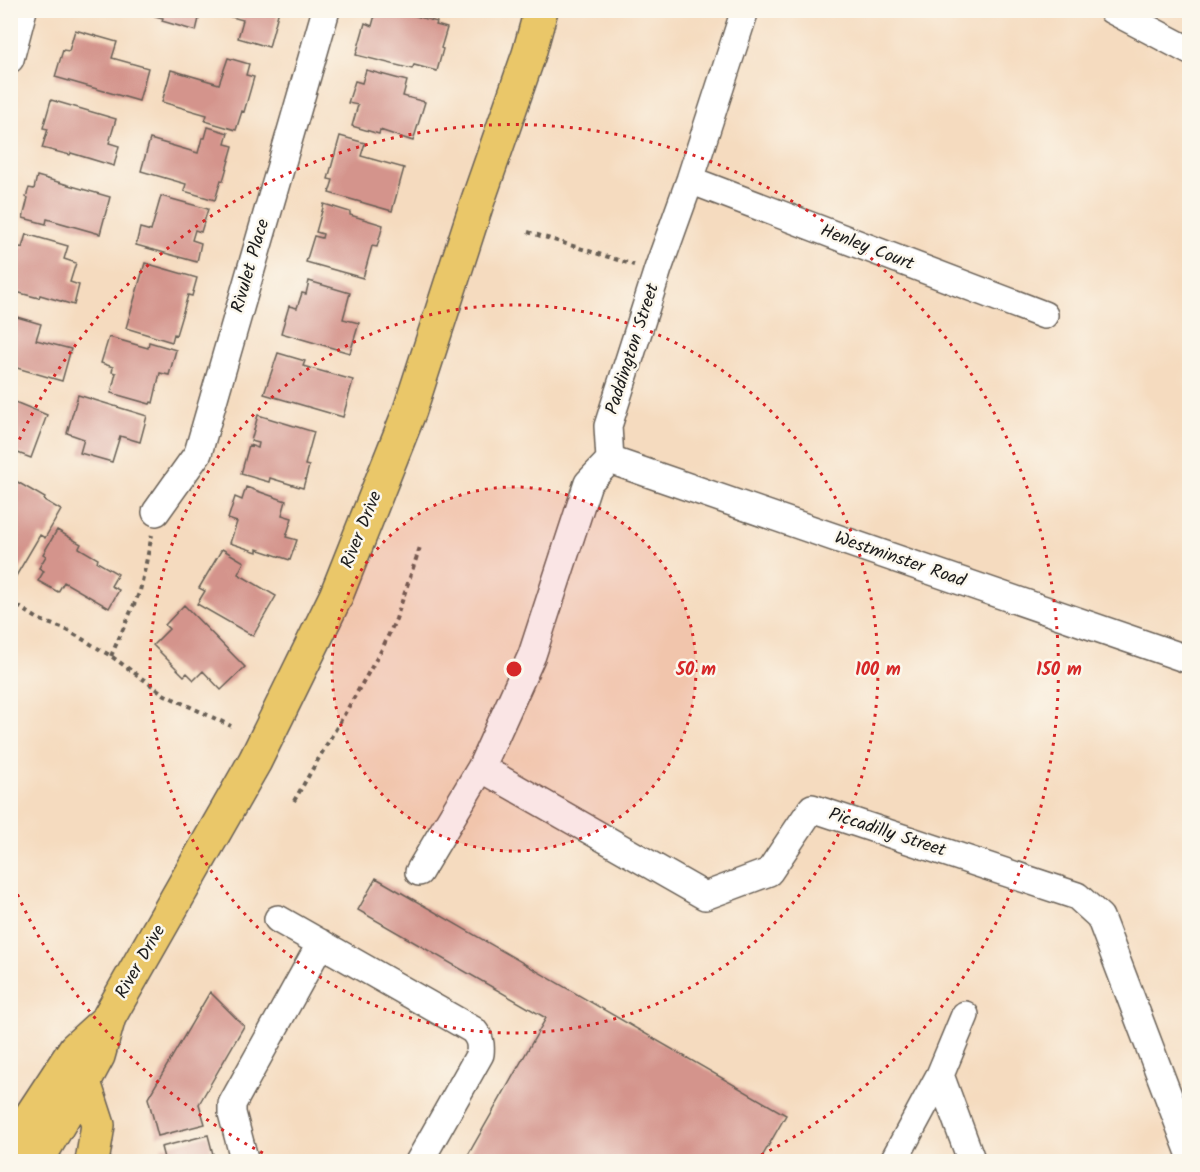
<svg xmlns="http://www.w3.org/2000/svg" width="1200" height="1172" viewBox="0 0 1200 1172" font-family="Kalam,sans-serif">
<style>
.building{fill:#d4948c}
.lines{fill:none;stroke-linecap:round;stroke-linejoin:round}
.minor-casing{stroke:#685f55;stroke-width:30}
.major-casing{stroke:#685f55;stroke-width:36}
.path{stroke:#685f55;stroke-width:4;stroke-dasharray:4.5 4.5;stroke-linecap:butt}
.minor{stroke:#fff;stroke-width:27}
.major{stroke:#eac769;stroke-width:33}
.ring{fill:none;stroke:#d62828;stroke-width:3;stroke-dasharray:3 6}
.labels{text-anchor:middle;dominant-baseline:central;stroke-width:5;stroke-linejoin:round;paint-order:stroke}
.street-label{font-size:18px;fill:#1c1c1c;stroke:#fbf7ec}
.centre{fill:#d62828;stroke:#fbf7ec;stroke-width:3}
.ring-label{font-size:18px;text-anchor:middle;font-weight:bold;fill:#d62828;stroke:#fbf7ec;stroke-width:5;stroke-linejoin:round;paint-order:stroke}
</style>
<rect width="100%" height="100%" fill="#fbf7ec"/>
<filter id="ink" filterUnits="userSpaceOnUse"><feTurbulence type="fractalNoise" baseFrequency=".0167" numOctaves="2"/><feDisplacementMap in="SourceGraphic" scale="12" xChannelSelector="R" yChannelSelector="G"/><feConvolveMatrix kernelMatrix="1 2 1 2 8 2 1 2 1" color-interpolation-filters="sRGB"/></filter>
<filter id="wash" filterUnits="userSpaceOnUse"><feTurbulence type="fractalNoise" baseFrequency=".008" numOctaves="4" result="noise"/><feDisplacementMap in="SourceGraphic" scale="24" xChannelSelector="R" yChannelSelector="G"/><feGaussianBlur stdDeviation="1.35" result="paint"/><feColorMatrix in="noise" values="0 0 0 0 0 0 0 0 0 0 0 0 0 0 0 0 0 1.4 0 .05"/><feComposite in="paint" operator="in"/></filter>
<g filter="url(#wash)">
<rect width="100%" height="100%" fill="#f5dbbf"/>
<g id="blocks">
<path class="building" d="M157,10H201L196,31L162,21L163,18L155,16Z
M230,10H279L269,47L238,38L243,20L228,16Z
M381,10H395L437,22L436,25L447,28L441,48L443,49L437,71L414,65L412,69L356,55L365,23L372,26L375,15L380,16Z
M75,30L117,42L112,58L148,68L139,101L55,77L63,50L69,51Z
M228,58L249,64L246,75L254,77L244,112L242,111L236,130L205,121L207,115L162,102L171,70L219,84Z
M366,70L407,81L403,96L425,102L413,141L380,130L379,134L352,126L358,105L348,103L355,81L362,83Z
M51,100L116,119L109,143L119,146L114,166L71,153L70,155L42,148L48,129L43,128Z
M208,127L228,133L225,144L233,146L223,181L221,180L215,200L184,191L186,184L141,171L150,139L198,153L202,138H205Z
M340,136L365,143L361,156L404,168L392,211L329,193L333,180L328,179Z
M37,176L110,197L100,234L47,219L46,224L23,218L28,198L26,197L29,188L34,189Z
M161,196L208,209L201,232L195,230L192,240L201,243L197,262L136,245L140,228L151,231Z
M324,204L350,212V215L383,225L377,247L372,246L363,278L306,262L314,236L322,238L323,234L316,232Z
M26,234L68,246L64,259L76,263L70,282L79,285L74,305L40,295L39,298L12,291L18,270L10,267V261L15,245L22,248Z
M145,263L197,278L192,296L188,295L176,335L174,334L172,342L126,328Z
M309,281L350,293L343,319L359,323L350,353L281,333L289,306L297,308L302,293L306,294Z
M10,315L41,324L36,340L71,349L62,381L10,366Z
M109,337L148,348L149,342L176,350L169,375L160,373L153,403L151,402L150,404L111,393L116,373L112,372L113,367L101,363Z
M278,353L305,361L303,366L353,380L343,417L264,394Z
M78,395L147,416L140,442L120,436L112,462L80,453L84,439L67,433Z
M10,400L47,415L31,458L10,450Z
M258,415L314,432L305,465L309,466L303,488L270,478L269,482L241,474L249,445L258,448L259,443L251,441Z
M14,480L45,498L44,500L61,510L45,538L40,535L16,576L10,573V519L12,516L10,515V486Z
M246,487L286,501L282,515L292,518L286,537L297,540L290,560L257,549V552L230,543L237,522L228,519L235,497L242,500Z
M57,530L81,544L79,548L98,559L97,562L118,574L111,586L119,590L109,608L64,582L58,592L38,581L44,571L39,568L46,556L43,554Z
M222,549L244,562L238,574L276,596L253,636L197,604L205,591L199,588Z
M184,605L245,667L221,690L203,671L194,680L187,673L184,676L153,645L169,629L165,625Z
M376,878L786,1115L759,1162H464L546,1018L358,910Z
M210,992L244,1026L199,1104L205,1124L158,1136L148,1098Z
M208,1135L215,1162H165L161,1147Z"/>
</g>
</g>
<g filter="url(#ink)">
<use href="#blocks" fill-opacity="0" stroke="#685f55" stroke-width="1.5"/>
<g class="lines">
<defs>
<path id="minor" d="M1112,10L1190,51
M10,59L23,10
M690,180L1044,315
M610,460L1190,660
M156,512L198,453L326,10
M481,768L705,896L769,872L812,808L1077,896L1100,917L1190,1153
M419,872L481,768L532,655L588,483L610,460L608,426L658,269L690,180L745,10
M278,919L473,1030C480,1038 481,1044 480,1054L419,1162
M940,1075L972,1162
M245,1162L232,1113V1104L321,943
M893,1162L940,1075L965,1015"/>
<path id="major" d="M84,1082L98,1125L92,1162
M10,1150L29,1119L75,1049L108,1019
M36,1162L84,1082L98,1056L109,1017L255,761L336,596L410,410L477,203L529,54L541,10"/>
</defs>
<use href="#minor" class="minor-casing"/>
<use href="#major" class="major-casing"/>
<path class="path" d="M528,232L634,265
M10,601L40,620L67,630L111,656L165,695L231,726
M111,656L140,591L152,535
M294,801L381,651L396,619L420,547"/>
<use href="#minor" class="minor"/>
<use href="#major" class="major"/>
</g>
</g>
<circle cx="514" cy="669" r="182" fill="#d62828" fill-opacity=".12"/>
<g class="ring">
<circle cx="514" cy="669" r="182"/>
<circle cx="514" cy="669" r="364"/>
<path d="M279 1161A545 545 0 0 1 12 882M12 456A545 545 0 1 1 749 1161"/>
</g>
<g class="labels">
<g class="street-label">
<text transform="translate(867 248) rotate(21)">Henley Court</text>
<text transform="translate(251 266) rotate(-74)">Rivulet Place</text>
<text transform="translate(633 349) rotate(-72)">Paddington Street</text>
<text transform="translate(362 530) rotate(-68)">River Drive</text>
<text transform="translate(900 560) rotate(19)">Westminster Road</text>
<text transform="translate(887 833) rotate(18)">Piccadilly Street</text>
<text transform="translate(141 962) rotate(-60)">River Drive</text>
</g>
</g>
<circle cx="514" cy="669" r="9" class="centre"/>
<g class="ring-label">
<text x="696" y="675">50 m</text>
<text x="878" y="675">100 m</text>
<text x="1059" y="675">150 m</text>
</g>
<rect width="1200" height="1172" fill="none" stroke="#fbf7ec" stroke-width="36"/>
</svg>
